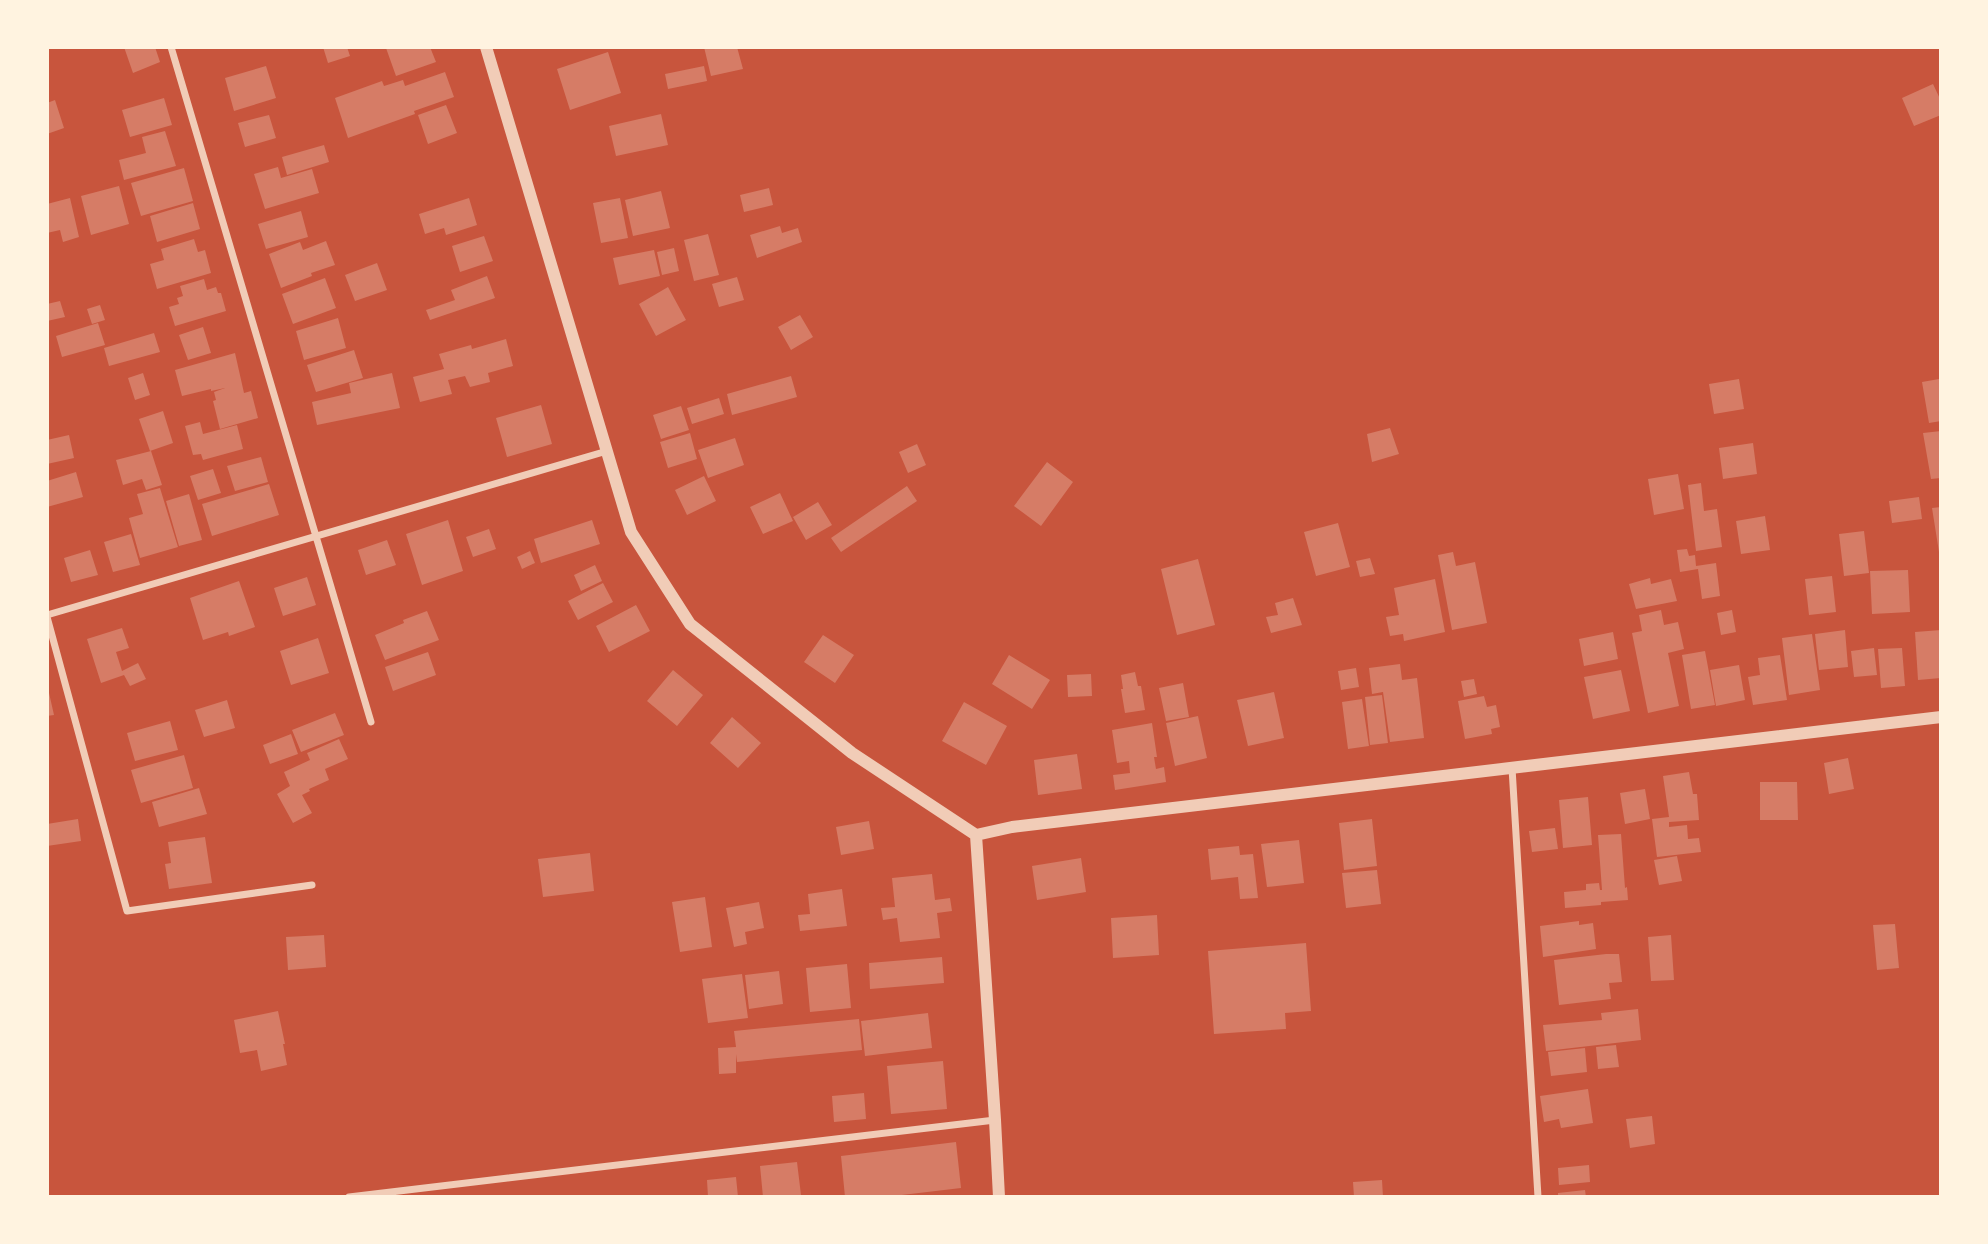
<svg xmlns="http://www.w3.org/2000/svg" width="1988" height="1244" viewBox="0 0 1988 1244" font-family="Lato,sans-serif">
<style>
.building{fill:#d67c66}
.lines{fill:none;stroke-linecap:round;stroke-linejoin:round}
.minor{stroke:#f1ccb7;stroke-width:7}
.tertiary{stroke:#f1ccb7;stroke-width:12}
</style>
<rect width="100%" height="100%" fill="#c8553d"/>
<path class="building" d="M124,47H155L160,62L133,73Z
M323,47H347L350,56L328,63Z
M389,47H430L436,62L396,76L386,48Z
M704,47H737L743,69L711,76Z
M608,52L621,93L570,110L557,69Z
M266,66L276,98L234,111L225,78Z
M704,66L707,81L668,89L665,74Z
M445,72L454,97L414,111L415,114L348,138L335,98L382,81L384,86L403,80L405,86Z
M1933,84L1941,101V115L1914,126L1902,98Z
M164,98L172,125L130,137L122,110Z
M55,100L64,128L47,134V103Z
M446,105L457,133L428,144L418,115Z
M661,114L668,145L616,156L609,126Z
M269,115L276,138L245,147L238,123Z
M165,131L176,166L124,180L119,160L146,153L142,137Z
M324,145L329,162L287,175L282,157Z
M278,167L281,178L312,169L319,193L265,209L254,174Z
M184,168L193,201L141,216L131,183Z
M119,186L129,224L91,235L81,196Z
M769,188L773,205L744,212L740,195Z
M661,191L670,228L633,236L625,200Z
M70,198L79,237L63,242L60,230L47,233V204Z
M469,198L477,225L446,235L444,228L425,234L419,214Z
M620,198L628,238L601,243L593,203Z
M193,203L200,229L157,242L150,216Z
M301,211L308,237L266,249L258,224Z
M780,226L782,233L798,228L802,242L757,258L750,235Z
M708,234L719,275L694,281L684,240Z
M484,236L493,261L460,272L452,246Z
M194,239L198,252L205,250L211,273L157,289L150,264L164,260L161,249Z
M326,241L335,265L311,273L312,276L281,288L269,254L300,242L303,250Z
M674,248L679,271L662,275L657,252Z
M654,250L660,276L619,285L613,258Z
M377,263L387,290L355,301L345,275Z
M487,276L495,298L430,320L426,310L455,300L451,290Z
M737,277L744,300L719,307L712,284Z
M325,278L336,308L293,324L282,294Z
M204,279L207,290L216,287L218,293H221L226,311L175,326L169,307L179,304L177,298L183,296L180,286Z
M668,287L686,320L656,336L639,304Z
M60,301L65,317L47,321V304Z
M100,305L105,320L92,324L87,309Z
M800,315L813,337L791,350L778,327Z
M338,318L346,348L304,360L296,331Z
M98,323L105,345L62,357L56,336Z
M203,327L211,353L188,360L179,335Z
M154,333L160,352L109,366L104,348Z
M506,339L513,366L488,373L490,382L470,387L465,376L448,380L452,394L420,402L413,377L444,369L439,354L471,345L472,349Z
M354,350L363,378L316,392L307,365Z
M235,353L244,393L251,391L258,418L220,429L213,401L216,400L214,392L225,388L211,391V389L182,396L175,370Z
M143,373L150,395L135,400L128,378Z
M392,373L400,408L317,425L312,402L351,393L349,383Z
M791,376L797,397L732,415L727,394Z
M1739,379L1744,409L1714,414L1709,384Z
M1939,379L1941,421L1929,423L1922,382Z
M719,398L724,414L692,424L687,408Z
M541,405L552,444L507,457L496,418Z
M681,406L689,430L661,439L653,415Z
M163,411L173,443L150,451L139,419Z
M200,422L203,434L237,425L243,449L203,460L201,454L193,455L185,426Z
M1390,428L1399,454L1372,462L1367,434Z
M1941,431V478L1931,479L1923,433Z
M690,433L697,459L668,468L660,442Z
M69,435L74,458L47,464V440Z
M735,438L744,465L708,478L698,450Z
M1753,443L1757,474L1723,479L1719,448Z
M917,444L926,465L908,473L899,452Z
M151,451L162,485L146,490L142,479L123,485L116,460Z
M261,457L268,482L235,491L227,466Z
M1047,462L1073,482L1041,526L1014,506Z
M213,469L221,493L198,500L190,476Z
M76,472L83,497L47,507V481Z
M1678,474L1684,509L1654,515L1648,479Z
M704,476L716,501L687,515L675,490Z
M1701,483L1704,511L1717,509L1722,547L1696,551L1688,485Z
M269,484L279,515L212,536L202,504Z
M907,486L917,501L841,552L831,538Z
M160,488L178,547L140,558L129,518L143,514L137,494Z
M780,493L793,521L763,534L750,507Z
M189,494L202,540L179,546L166,501Z
M1919,497L1922,519L1892,523L1889,501Z
M818,502L832,525L806,540L793,517Z
M1941,507V552H1939L1932,508Z
M1765,516L1770,550L1741,554L1736,521Z
M448,520L463,571L422,585L406,534Z
M592,520L600,544L541,563L534,539Z
M1338,523L1350,567L1316,576L1304,532Z
M489,529L496,549L473,557L466,537Z
M1864,531L1869,573L1844,576L1839,534Z
M131,534L140,565L113,572L104,542Z
M387,540L396,565L366,575L358,550Z
M1687,549L1689,556L1695,555L1696,566L1716,563L1720,596L1702,599L1698,569L1680,572L1677,550Z
M90,550L98,575L71,582L64,558Z
M530,551L535,563L522,569L517,557Z
M1453,552L1456,566L1475,562L1487,623L1452,630L1438,555Z
M1370,558L1375,574L1360,577L1356,561Z
M1198,559L1215,625L1177,635L1161,569Z
M595,565L602,581L581,591L574,575Z
M1908,570L1910,612L1872,614L1870,571Z
M1832,576L1836,612L1809,615L1805,579Z
M307,577L316,605L283,616L274,588Z
M1650,578L1651,584L1671,579L1677,601L1636,609L1629,584Z
M1435,579L1445,632L1404,641L1403,634L1390,636L1386,617L1399,615L1394,588Z
M239,581L255,627L229,636L228,632L203,640L190,598Z
M603,583L613,602L578,620L568,601Z
M1293,598L1302,625L1271,633L1266,617L1278,615L1275,603Z
M636,605L650,631L609,652L596,626Z
M1661,610L1664,625L1678,622L1684,649L1668,653L1679,706L1648,713L1632,633L1642,631L1639,615Z
M1732,610L1736,632L1721,635L1717,613Z
M427,611L439,640L385,660L375,635L404,623L403,620Z
M122,628L129,648L116,652L122,671L138,663L146,679L130,686L124,675L101,683L87,639Z
M1845,630L1848,667L1819,670L1815,634Z
M1941,630V678L1918,680L1915,632Z
M1613,632L1618,659L1584,666L1579,639Z
M1812,634L1820,690L1789,695L1782,638Z
M823,635L854,655L835,683L804,662Z
M318,638L329,673L291,685L280,651Z
M1874,648L1877,675L1854,677L1851,651Z
M1902,648L1905,686L1881,688L1878,649Z
M1705,651L1715,705L1691,709L1682,655Z
M428,652L436,675L393,691L385,667Z
M1009,655L1050,680L1032,709L992,684Z
M1780,655L1787,700L1753,705L1748,677L1760,675L1758,658Z
M1400,664L1402,680L1417,678L1424,738L1390,742L1383,692L1372,694L1369,668Z
M1739,665L1745,700L1716,706L1710,670Z
M1356,668L1359,687L1341,690L1338,671Z
M673,670L703,695L677,726L647,701Z
M1621,670L1630,711L1593,719L1584,677Z
M1135,672L1138,686H1141L1145,710L1125,713L1121,689H1123L1121,675Z
M1091,674L1092,696L1068,697L1067,675Z
M1474,679L1477,694L1464,697L1461,681Z
M1183,683L1189,717L1166,721L1159,688Z
M47,684L54,715L47,716Z
M1274,692L1284,738L1248,746L1237,700Z
M1382,695L1388,743L1370,745L1365,697Z
M1484,696L1487,707L1496,705L1500,727L1491,729L1492,734L1465,739L1458,701Z
M1362,699L1369,746L1348,749L1342,702Z
M227,700L235,728L204,737L195,710Z
M964,702L1007,726L986,765L942,741Z
M335,713L344,735L301,752L292,730Z
M1198,716L1207,758L1175,766L1166,723Z
M732,717L761,743L738,768L710,743Z
M170,721L178,750L135,761L127,733Z
M1152,723L1157,757H1154L1156,769L1164,767L1166,782L1115,790L1113,775L1130,773L1129,761L1117,763L1112,730Z
M291,734L298,754L270,764L263,745Z
M339,739L348,759L325,769L329,780L309,789L310,791L302,795L312,813L293,823L277,794L290,786L284,772L310,760L307,753Z
M1077,754L1082,789L1038,795L1034,760Z
M184,755L193,788L141,803L131,770Z
M1848,758L1854,789L1829,794L1824,763Z
M1689,772L1693,794H1697L1699,820L1669,822V827L1687,825L1688,839L1699,838L1701,852L1657,857L1652,819L1669,817L1663,776Z
M1760,782H1797L1798,820H1760Z
M199,788L207,814L159,827L152,802Z
M1645,789L1650,819L1625,824L1620,793Z
M1588,797L1592,845L1563,848L1559,800Z
M78,819L81,841L47,846V824Z
M1372,819L1377,866L1344,870L1339,823Z
M869,821L874,849L841,855L836,827Z
M1555,828L1558,849L1532,852L1529,831Z
M1621,834L1625,888L1627,887L1628,900L1601,902V905L1565,908L1564,892L1586,890V884L1599,883L1600,890H1602L1598,835Z
M205,837L212,883L169,889L165,864L171,863L168,842Z
M1299,840L1304,883L1267,887L1261,844Z
M1239,846L1240,855L1253,854L1258,898L1240,899L1238,877L1211,880L1208,849Z
M590,853L594,891L543,897L538,859Z
M1677,856L1682,881L1659,885L1654,860Z
M1081,858L1086,892L1037,900L1032,866Z
M1377,870L1381,904L1346,908L1342,873Z
M932,874L935,900L950,898L952,911L937,913L940,938L900,942L897,918L883,920L881,908L895,907L892,878Z
M842,889L847,926L800,931L798,915L810,914L808,894Z
M705,897L712,947L680,952L672,902Z
M759,902L764,928L745,932L747,944L734,947L726,908Z
M1157,915L1159,955L1113,958L1111,918Z
M1579,921V925L1593,923L1596,949L1543,957L1540,926Z
M1895,924L1899,968L1877,970L1873,925Z
M324,935L326,967L288,970L286,937Z
M1671,935L1674,980L1651,981L1648,937Z
M1306,943L1311,1011L1285,1013L1286,1029L1214,1034L1208,951Z
M1606,954H1619L1622,982L1609,983L1611,999L1559,1005L1554,960Z
M942,957L944,983L870,989L869,963Z
M847,964L851,1008L810,1012L806,968Z
M779,971L783,1004L749,1009L745,975Z
M742,974L748,1018L708,1023L702,979Z
M1638,1009L1641,1040L1546,1051L1543,1025L1602,1020L1601,1013Z
M278,1011L285,1044H283L287,1065L261,1071L257,1050L240,1053L234,1020Z
M928,1013L932,1048L865,1056L861,1021Z
M859,1019L862,1050L737,1062L736,1054V1073L719,1074L718,1048L736,1047L734,1031Z
M1616,1045L1619,1067L1598,1069L1596,1047Z
M1585,1048L1587,1072L1551,1076L1548,1052Z
M943,1061L947,1109L891,1114L887,1066Z
M1588,1089L1593,1123L1561,1128L1559,1119L1544,1122L1540,1096Z
M864,1093L866,1119L834,1122L832,1096Z
M1652,1116L1655,1144L1630,1148L1626,1119Z
M956,1142L961,1188L885,1197H845L841,1156Z
M797,1162L801,1195L763,1197L760,1166Z
M1589,1165L1590,1182L1559,1185L1558,1168Z
M736,1177L738,1197H708L707,1180Z
M1382,1180L1383,1197H1354L1353,1182Z
M1585,1190L1586,1197H1558V1193Z"/>
<g class="lines">
<path class="minor" d="M171,47L371,722
M47,615L607,451
M47,617L127,911L312,885
M1512,768L1538,1197
M349,1197L995,1120"/>
<path class="tertiary" d="M486,47L631,532L690,624L852,753L976,835L1012,827L1941,717
M976,835L995,1120L999,1197"/>
</g>
<rect width="1988" height="1244" fill="none" stroke="#fff3e0" stroke-width="98"/>
</svg>
